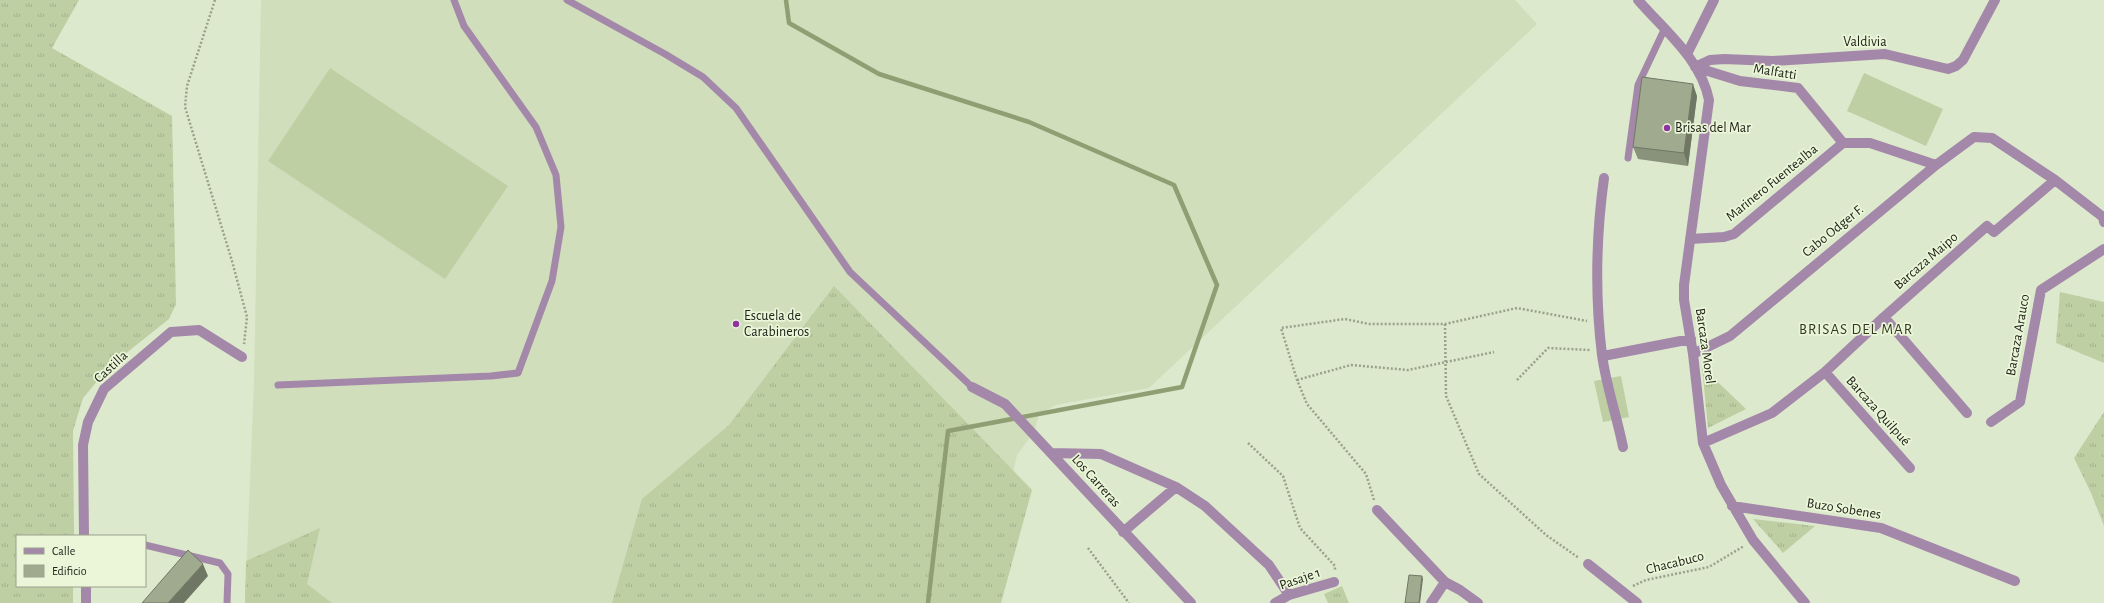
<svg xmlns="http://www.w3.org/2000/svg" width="2104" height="603" viewBox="0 0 2104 603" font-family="'Alegreya Sans',sans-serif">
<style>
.built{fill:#d0debb}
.grass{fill:url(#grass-tufts)}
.pitch{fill:#becfa3}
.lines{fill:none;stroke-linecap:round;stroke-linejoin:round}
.stream{stroke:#8f9f73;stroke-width:4.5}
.path{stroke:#98a18b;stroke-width:2.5;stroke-dasharray:2 2;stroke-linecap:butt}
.lane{stroke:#a488a9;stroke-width:7}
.street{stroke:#a488a9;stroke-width:10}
.wall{fill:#89927b}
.shaded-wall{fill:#6f7764}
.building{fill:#9faa8f;stroke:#6f7764}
.poi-dot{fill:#8f339e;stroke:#ebf6d9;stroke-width:1.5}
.labels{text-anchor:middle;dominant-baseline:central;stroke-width:3.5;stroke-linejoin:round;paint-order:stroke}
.street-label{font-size:14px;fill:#20241a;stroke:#ebf6d9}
.poi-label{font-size:14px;fill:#20241a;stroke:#ebf6d9;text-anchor:start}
.neighbourhood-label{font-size:15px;letter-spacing:1px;fill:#323a23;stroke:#ebf6d9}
</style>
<defs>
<pattern id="grass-tufts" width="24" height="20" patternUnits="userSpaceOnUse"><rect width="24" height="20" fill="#becfa3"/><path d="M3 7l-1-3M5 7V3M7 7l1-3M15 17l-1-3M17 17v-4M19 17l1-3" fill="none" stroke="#a3b28c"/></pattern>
</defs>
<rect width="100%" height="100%" fill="#dde9cc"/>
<path class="built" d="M261,0H1515L1537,24L1149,388L1056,405L1039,414L1034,432L1017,455L983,603H245L254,382Z"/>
<path class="grass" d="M0,0H79L52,48L172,116L176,304L169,319L110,366L83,398L73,431L74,536H17V586H73V603H0Z
M834,286L1032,490L1001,603H612L642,499L729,425Z
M2060,292L2104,302V363L2056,343Z
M1702,367L1746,409L1708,428Z
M2104,412V526L2091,493L2074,458Z
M1753,519L1815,526L1783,553Z
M320,528L307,584L332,603H245L246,561Z
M1342,586L1349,603H1328L1324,594Z"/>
<path class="pitch" d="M330,68L508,186L445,279L268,161Z
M1864,73L1943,109L1926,146L1847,111Z
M1621,376L1629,417L1603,422L1594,381Z"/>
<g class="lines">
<path class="stream" d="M786,0L789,23L879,74L1029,122L1174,185L1217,285L1182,387L948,431L928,603"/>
<path class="path" d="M215,0L187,86L185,107L232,261L247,317L244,344
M1445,324L1446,396L1479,474L1546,535L1579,558
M1297,380L1351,365L1408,370L1494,352
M1517,380L1548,348L1590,350
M1248,443L1283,476L1300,528L1335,566V570
M1374,500L1366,474L1307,404L1297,380L1281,328L1345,319L1369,324H1445L1517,308L1587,321
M1088,548L1129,603
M1633,586L1646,580L1709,567L1744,546"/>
<path class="lane" d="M567,0L665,54L703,77L736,108L850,272L972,387
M1628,158L1638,85L1664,30
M278,385L491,376L518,373L552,281L561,227L556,175L536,127L464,26L454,0
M145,545L220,563L228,574L227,603"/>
<path class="street" d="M1638,0C1664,30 1701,59 1709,100L1684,285V300L1693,354L1703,443L1721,485L1753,540L1805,603
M1687,54L1714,0
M1695,67L1710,60L1724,59L1773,61L1885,54L1948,69L1956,66L1963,60L1995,0
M1695,67L1740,81L1798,88L1843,143H1870L1936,165
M1604,178C1596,236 1595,297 1602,355C1606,385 1617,417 1623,447
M1690,239L1724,237L1734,234L1843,143
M1884,317L1967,413
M1693,354L1730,336L1936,165L1974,137L1992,138L2055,180L2103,217L2104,222
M1603,356L1691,339
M1825,372L1910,468
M972,387L1005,404L1191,603
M1991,422L2020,402L2041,290L2104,249
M1703,443L1772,413L1825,372L1884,317L1987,226L1994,232L2055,180
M1051,453L1101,454L1176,487L1205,506L1269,565L1289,595
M1732,506L1881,528L2015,581
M1377,510L1445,582L1460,590L1478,603
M1123,532L1176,487
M84,536L83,445L88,422L104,389L171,332L199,330L242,357
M1588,564L1637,603
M86,586V603
M1275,603L1289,595L1334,582
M1431,603L1445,582"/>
</g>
<path class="wall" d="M1697,96L1688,166L1638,159L1633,147Z"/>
<path class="shaded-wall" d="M1693,84L1697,96L1688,166L1684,153Z
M203,564L208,576L184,603H168Z
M1422,576L1423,579L1420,603H1419Z"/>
<path class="building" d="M1642,77L1693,84L1684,153L1633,147Z
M188,550L203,564L168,603H142Z
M1409,575L1422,576L1419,603H1405Z"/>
<g class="poi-dot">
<circle cx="1667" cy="128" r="4"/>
<circle cx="736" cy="324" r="4"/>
</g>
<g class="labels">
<g class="street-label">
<text x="1865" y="42">Valdivia</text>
<text transform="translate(1775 72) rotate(9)">Malfatti</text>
<text transform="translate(1772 183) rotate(-39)">Marinero Fuentealba</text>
<text transform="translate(1833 231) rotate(-39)">Cabo Odger F.</text>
<text transform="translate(1926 261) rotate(-41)">Barcaza Maipo</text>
<text transform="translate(2018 335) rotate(-80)">Barcaza Arauco</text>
<text transform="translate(1705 346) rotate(82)">Barcaza Morel</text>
<text transform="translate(111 367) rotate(-43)">Castilla</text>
<text transform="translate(1878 411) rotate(48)">Barcaza Quilpué</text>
<text transform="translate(1096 481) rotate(48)">Los Carreras</text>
<text transform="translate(1844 509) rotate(9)">Buzo Sobenes</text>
<text transform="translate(1675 563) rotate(-14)">Chacabuco</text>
<text transform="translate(1300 579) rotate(-19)">Pasaje 1</text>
</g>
<g class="poi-label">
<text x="1675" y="128">Brisas del Mar</text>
<text x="744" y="316">Escuela de<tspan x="744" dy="16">Carabineros</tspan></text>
</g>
<g class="neighbourhood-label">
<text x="1856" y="329">BRISAS DEL MAR</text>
</g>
</g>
<rect x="16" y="535" width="130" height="52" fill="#ebf6d9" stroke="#9aa28d"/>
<rect x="24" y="548" width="20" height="6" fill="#a488a9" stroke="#9aa28d"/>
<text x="52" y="555" font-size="12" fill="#20241a">Calle</text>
<rect x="24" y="565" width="20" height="12" fill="#9faa8f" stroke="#9aa28d"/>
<text x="52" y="575" font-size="12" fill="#20241a">Edificio</text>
</svg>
